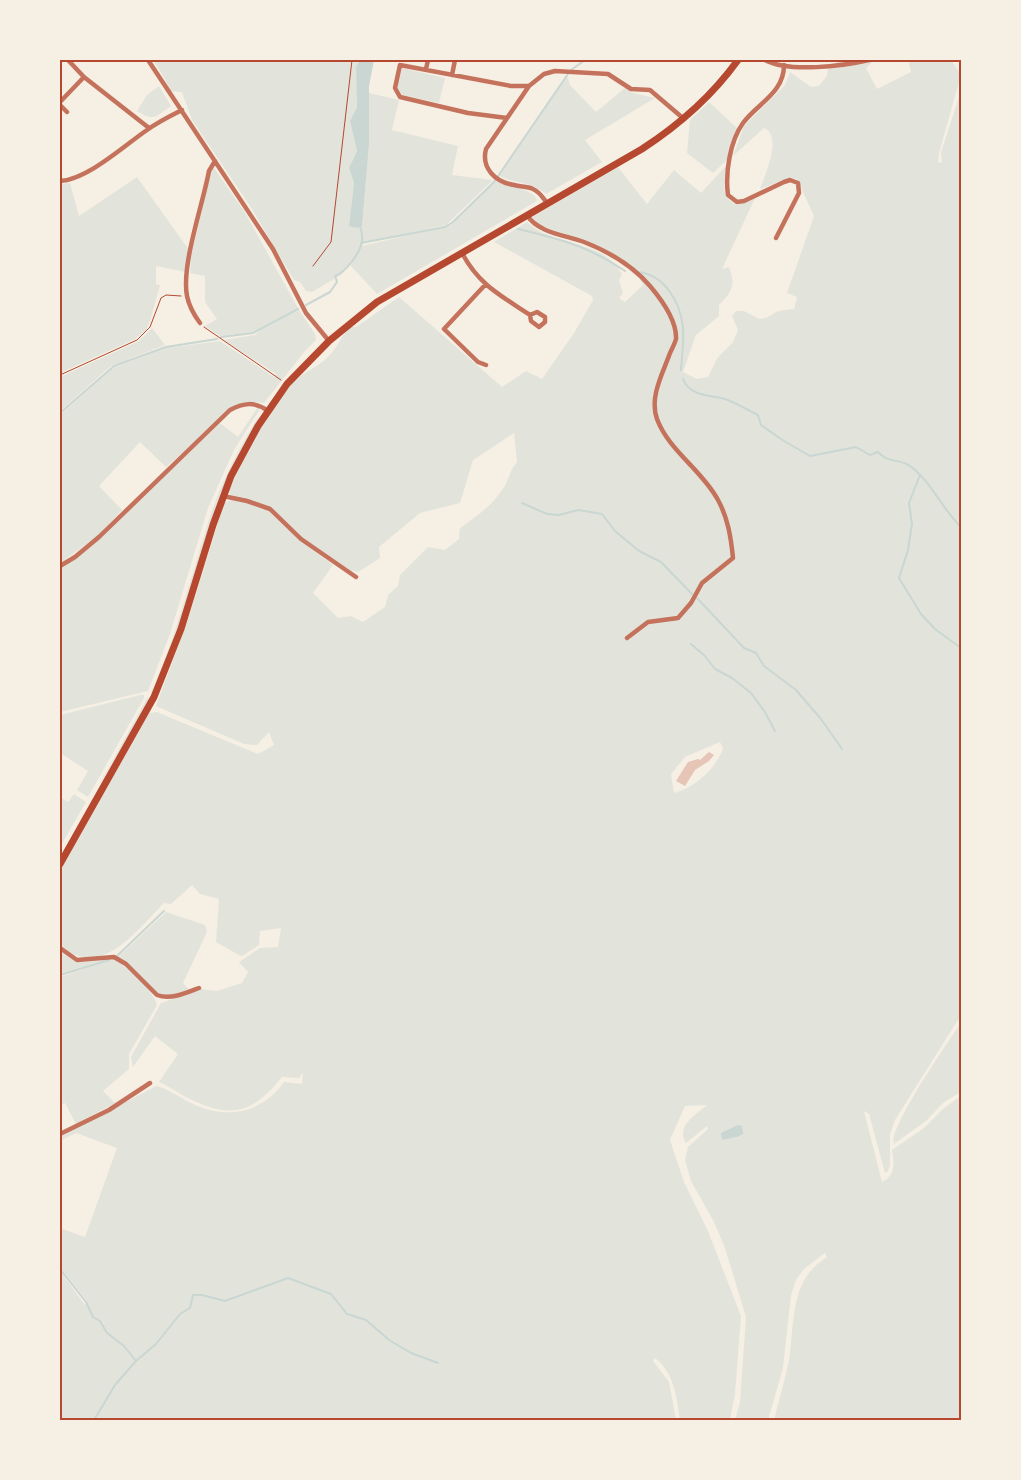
<svg xmlns="http://www.w3.org/2000/svg" width="1021" height="1480" viewBox="0 0 1021 1480" font-family="Commissioner,sans-serif">
  <rect width="100%" height="100%" fill="#f6efe4"/>
  <path fill="#e2e4dc" fill-rule="evenodd" d="M153 60H360L356 68 357 107 350 121 357 151 349 168 354 183 349 226H362L369 145V93L399 100 392 130 458 146 452 175 493 180 446 225 364 243 362 246 451 225 495 181C507 187 534 188 537 201L377 294 350 265 341 275 312 292 306 291 300 282 294 280 250 206 192 120 182 92 170 91 165 79Z
    M831 60H875L866 68 877 89 911 72 908 60H951L961 75 939 153 938 163 942 162 941 152 961 91V1021L958 1020 895 1120 890 1134V1165L888 1171 885 1173 869 1114 864 1111 882 1182C896 1176 894 1162 892 1150L924 1128 944 1108 961 1096V1420H774C779 1400 785 1380 789 1360 795 1322 789 1280 827 1257L825 1253 804 1269 796 1280 791 1295 783 1368 768 1420H735L740 1402 746 1317 725 1248 714 1222 691 1181 685 1160 688 1147 708 1129 707 1126 686 1143C675 1126 697 1114 707 1105L685 1106 670 1140 684 1182 708 1231 741 1316 735 1394 730 1420H680C677 1399 674 1372 655 1358L653 1361 669 1382 676 1420H60V1271L85 1305 87 1301 60 1267V1228L85 1237 117 1148 76 1133 60 1141V1137L156 1086C169 1089 179 1097 191 1103 226 1120 261 1114 284 1082L302 1084 303 1073 299 1078 282 1077C255 1110 235 1120 194 1101 181 1095 171 1087 159 1082L178 1054 155 1036 133 1067 131 1057 161 1003 201 989 217 991 242 983 248 972 239 962 260 948 278 947 281 928 260 931 259 945 242 956 239 955 216 942 219 899 200 894 192 885 171 904 164 903C136 931 102 980 60 946V871L149 713 157 712 258 754 274 745 269 732 257 745 244 744 156 706 187 623 224 503 232 500 257 506 269 511 296 537 333 565 313 593 338 618 351 616 363 622 385 607 388 595 398 586 400 575 428 547 445 550 459 539 460 528C477 516 493 505 504 487 510 478 508 473 517 462L514 433 473 460 460 503 420 513 379 547 380 558 358 572 350 570 304 539 267 506 230 495 229 491C244 454 265 416 291 385 302 372 319 367 330 355 338 346 342 335 350 327H356L399 297 502 387 526 371 542 379 574 333 593 300 592 296 494 242 527 222C551 247 606 239 622 275L619 280 623 293 619 298 625 302 643 285C623 246 577 241 540 225L532 217 618 167 647 204 674 170 701 193 726 166C725 184 719 196 737 205L755 198 722 269 729 267C736 285 732 292 719 305V316L696 335 683 372 697 379 708 377 718 357 733 342 738 330 732 316 736 311H744L759 319 766 318 778 311 794 309 797 297 787 293 814 216 797 179 789 178 760 189C765 175 783 136 764 128L733 156 744 126 785 85 790 72 811 87 819 86 827 76 828 69 844 67ZM720 742 723 749C714 770 696 787 674 793L671 774 685 757ZM738 1125 737 1137 722 1140Z
    M402 68 445 78 439 103 402 95 397 87Z
    M567 76 570 85 596 112 625 88 633 93 655 98 585 140 602 162 546 194C531 181 516 184 499 176Z
    M159 86 171 106C155 117 154 122 137 111L147 95Z
    M709 102 738 129 727 160 713 173 687 153 690 120Z
    M214 168 244 211 298 308 253 332 220 336 205 326 217 319 205 302V276L190 273 191 257 211 171Z
    M137 177 189 250 186 272 156 266V284L160 285 150 321 146 330 135 339 60 373V184L70 183 79 216Z
    M299 310 315 334 316 340 305 351 264 403 253 402 237 405 166 467 140 442 99 486 122 510 98 536 60 563V415L113 368 166 348 220 341 274 377 276 374 224 340 255 335 262 328Z
    M152 328 165 345 111 366 60 411V377L139 341Z
    M258 407 260 409 234 450 208 508 170 634 148 691 60 712V569L93 545 220 423 238 437Z
    M260 414 220 494 178 627 152 692 151 693C176 638 190 580 208 523 220 484 239 448 260 414Z
    M140 695H144V698L88 797 77 790 88 771 60 753V715Z
    M148 697 149 700 93 796Z
    M74 794 86 802 60 847V797L68 802Z
    M166 912 205 925 207 932 183 983 189 990 172 995H162L156 992 118 957Z
    M60 950C76 966 88 962 108 959L60 974Z
    M114 959C127 966 154 991 157 1005L129 1054V1069L103 1091 115 1103 76 1124 65 1103 60 1105V977Z
    M961 1023V1092L944 1102 926 1121 894 1144C887 1130 949 1040 961 1023Z"/>
  <path fill="#c9d6d2" d="M360 60H374L369 86V145L362 226 357 228 349 226 354 183 349 168 357 151 350 121 357 107 356 67Z
    M738 1125 742 1126 743 1134 737 1137 722 1140 721 1133Z"/>
  <g fill="none" stroke-linecap="round" stroke-linejoin="round">
    <path stroke="#c9d6d2" stroke-width="2" d="M571 70 585 60
      M518 229C561 239 588 246 625 271
      M361 243 445 227 453 222 494 182 568 74
      M638 272C665 275 680 302 683 327 684 341 682 356 681 370
      M306 305 330 292 337 282 335 276C346 272 360 253 362 241 363 236 361 229 359 224
      M221 337 253 333 298 309
      M683 379C690 397 711 395 725 399 736 403 748 410 758 415L761 425 784 441 810 456 856 447 870 455 878 452C889 464 899 458 910 466 931 481 942 509 961 527
      M60 413 114 366 166 347 217 339
      M920 475 909 503 912 524 908 550 899 578 921 614 935 629 961 648
      M522 503 547 514 559 515 578 510 602 514 615 531 639 551 661 562 692 594
      M697 598 744 648 756 653 764 666 796 690 821 719 842 749
      M691 644 705 656 715 669 732 678 751 693 765 712 775 731
      M117 956 164 911
      M60 975 109 960
      M60 1269 86 1302 93 1317 100 1321 107 1333 124 1346 136 1361 115 1385 94 1420
      M136 1361 156 1344 180 1314 190 1308 193 1295H202L225 1301 288 1278 331 1294 347 1314 366 1320 389 1340 411 1353 438 1363"/>
  </g>
  <path fill="#e6c5b7" d="M709 752 714 755 709 761 695 770 685 786 676 781 688 762 698 759 700 760Z"/>
  <g fill="none" stroke-linecap="round" stroke-linejoin="round">
    <path stroke="#b5482f" stroke-width="1" d="M313 266 331 242 352 60
      M204 327 281 380
      M60 375 137 340 150 327 161 298 166 295 181 296"/>
    <path stroke="#c5725c" stroke-width="4.5" d="M68 60 84 77 149 128
      M148 60 273 249 306 313 329 341
      M765 60C789 73 843 66 869 60
      M400 65 395 88 400 97 468 113 507 118
      M400 65 511 86H529
      M426 69 428 60
      M452 75 455 60
      M60 102 84 77
      M60 105 67 112
      M60 181C87 180 125 145 147 130 158 122 170 116 182 110
      M547 203C543 198 540 192 533 189 527 186 520 187 514 185 495 182 481 168 486 149L529 86 544 74 555 71 608 74 631 89 650 90 684 119
      M527 215C538 233 565 235 584 242 607 251 633 266 650 286 661 299 677 320 676 339 675 343 672 349 670 353 663 373 649 397 657 419 669 451 702 470 718 500 728 518 731 538 733 558L702 583 691 603 678 618 648 622 627 638
      M776 238 799 193 798 183 790 180 784 182 744 201 737 202 728 195C725 173 730 141 743 123 758 103 784 93 784 65
      M462 253C479 285 500 295 530 315L531 321 539 327 545 322V317L537 312 530 315
      M485 285 444 329 478 362 486 365
      M200 323C194 315 189 306 187 296 181 265 203 204 209 171L215 161
      M223 496 247 501 270 509 301 539 356 577
      M60 566 75 557 99 537 230 410C243 403 255 401 268 411
      M60 948 77 960 114 957 126 964 157 995C171 1000 186 993 199 988
      M60 1134 109 1110 150 1083"/>
    <path stroke="#b5482f" stroke-width="7" d="M60 864 154 697 181 629 213 525 231 476 258 426 287 384 329 341 377 302 642 149C679 125 712 96 738 60"/>
  </g>
  <rect width="1021" height="1480" fill="none" stroke="#f6efe4" stroke-width="122"/>
  <rect x="61" y="61" width="899" height="1358" fill="none" stroke="#b5482f" stroke-width="2"/>
</svg>
